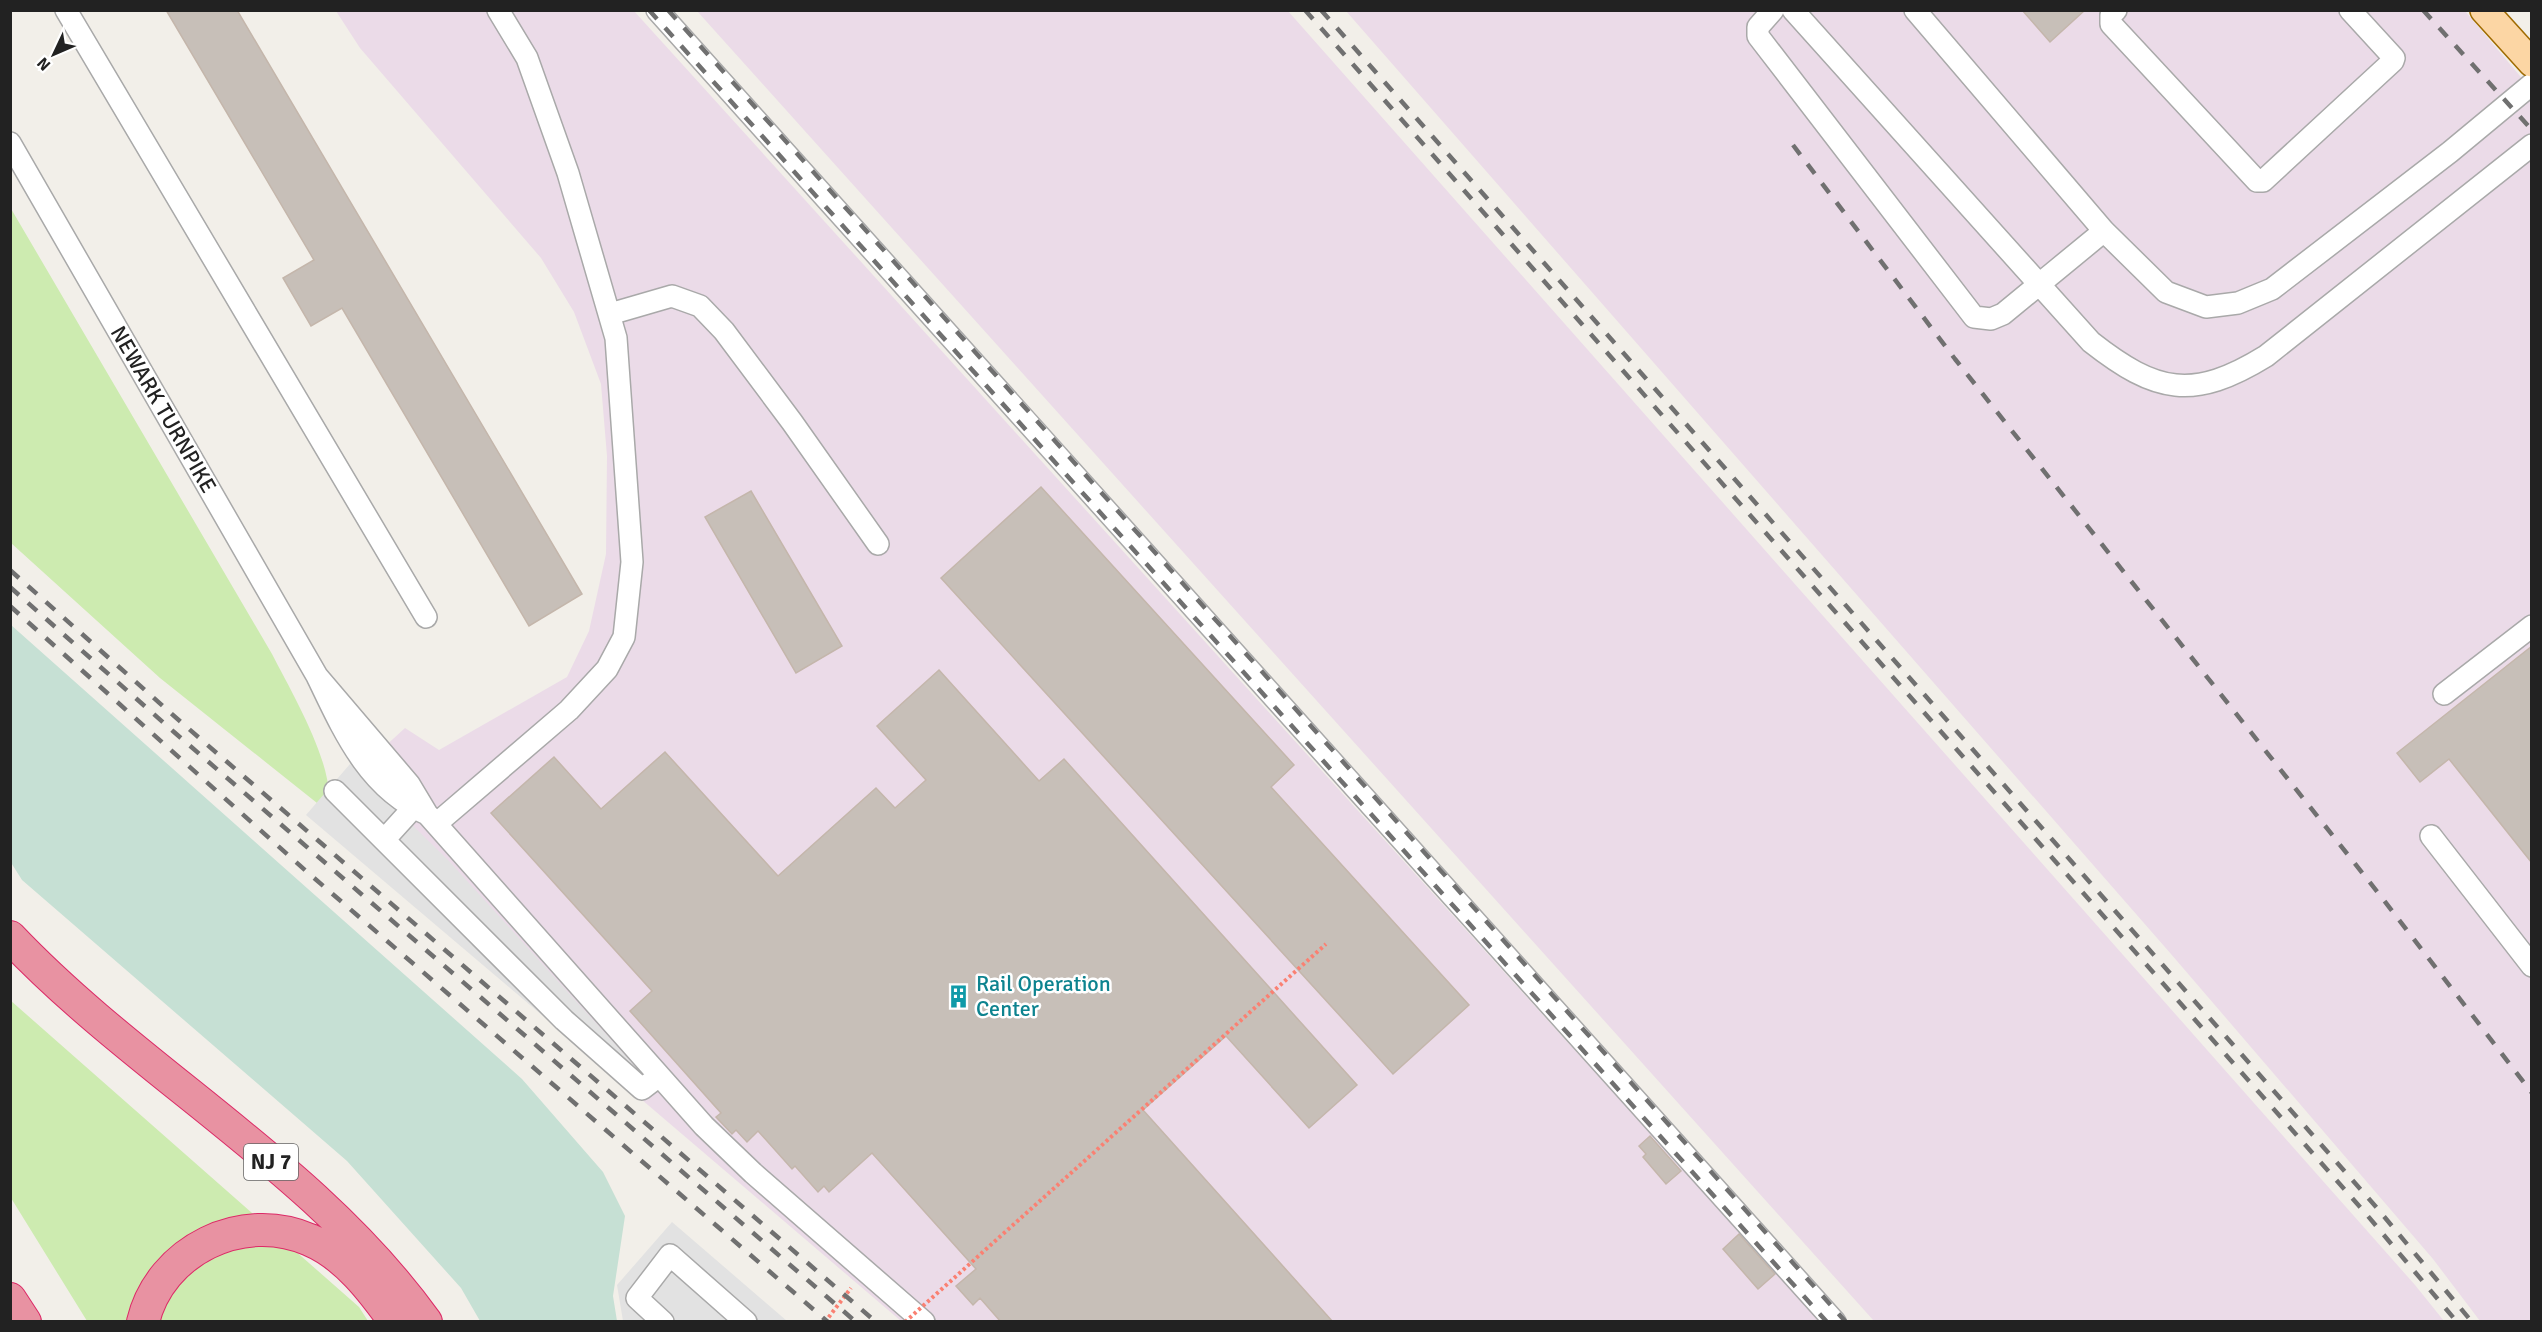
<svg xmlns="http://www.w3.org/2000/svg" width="2542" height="1332" viewBox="0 0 2542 1332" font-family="Signika,sans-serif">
  <rect width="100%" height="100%" fill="#f2efe9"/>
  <path fill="#ebdbe8" d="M336 11H634L1820 1321H901L314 820 357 772 405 728 439 750 567 677 589 631 606 554 607 456 601 384 574 312 541 258 360 48Z
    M697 11H1288L2415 1285 2444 1321H1874Z
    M1346 11H2465L2531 89V1321H2480L2433 1259 2171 954Z"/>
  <path fill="#cdebb0" d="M10 207 272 654C291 691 328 754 329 795L317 803 160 678 11 543Z
    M10 1000 359 1307 368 1321H87L11 1198Z"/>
  <path fill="#c6e0d4" d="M11 625 522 1079 603 1172 625 1216 613 1296 617 1321H480L461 1288 347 1161 22 880 10 861Z"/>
  <path fill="#e2e2e2" d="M350 764 449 861 653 1086 642 1100 306 815Z
    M672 1222 787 1321H623L617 1285Z"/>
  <path fill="#c7bfb8" stroke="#c4b6ab" stroke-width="1.5" d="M166 10H237L582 594 529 626 342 308 311 326 283 278 314 260Z
    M2022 10H2085L2050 42Z
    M1041 487 1294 765 1271 787 1469 1005 1393 1074 941 578Z
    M751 491 842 646 796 673 705 517Z
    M2532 646V863L2449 759 2420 782 2397 753Z
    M939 670 1039 781 1064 759 1357 1085 1309 1128 1226 1036 1143 1110 1333 1322H1001L980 1298 973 1305 956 1286 976 1269 872 1153 829 1192 824 1186 818 1192 795 1166 792 1169 758 1131 747 1142 736 1130 732 1134 716 1117 721 1113 630 1011 652 991 491 813 554 757 601 809 665 752 778 876 876 788 895 808 926 780 877 726Z
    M1650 1136 1681 1171 1666 1184 1643 1157 1646 1154 1639 1146Z
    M1739 1234 1775 1274 1758 1289 1723 1249Z"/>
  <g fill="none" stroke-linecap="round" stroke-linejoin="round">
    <defs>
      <path id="minor" d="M66 10 426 617
        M657 10 1835 1322
        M1773 10 1758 27V36L1974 317 1991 319 2003 314 2104 231
        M1793 10 2091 342C2156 393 2193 401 2266 356L2532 145
        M1915 10 2104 231 2166 292 2206 307 2238 303 2272 289 2450 152 2532 84
        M2116 10 2111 15V24L2257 181H2263L2393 61 2394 58 2350 10
        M10 143 317 676C343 730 368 789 427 814L409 784 317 676
        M610 314 672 296 700 306 724 331 792 422 878 544
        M2444 694 2532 626
        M335 791 384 840
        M413 808 384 840 564 1020 642 1089 659 1076
        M428 815 704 1126 753 1173 924 1322
        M436 824 569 710 607 669 624 637 632 562 616 338 568 173 527 58 498 10
        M2431 836 2532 966
        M663 1322 637 1298 670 1255 746 1322"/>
      <path id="major" d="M2484 10 2532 63"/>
      <path id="highway" d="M10 937C140 1074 315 1167 426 1322
        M10 1299 25 1322
        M143 1322C160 1250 243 1210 310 1240 346 1255 373 1291 395 1322"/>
    </defs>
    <use href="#minor" stroke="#a9a9a9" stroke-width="24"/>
    <use href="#major" stroke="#a06b00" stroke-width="30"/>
    <use href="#highway" stroke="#dc2a67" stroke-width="34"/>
    <path stroke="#fa8072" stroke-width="4" stroke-dasharray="3 3" stroke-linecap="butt" d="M825 1322 851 1288"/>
    <use href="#minor" stroke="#fff" stroke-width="21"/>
    <use href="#major" stroke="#fcd6a4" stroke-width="27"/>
    <use href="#highway" stroke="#e892a2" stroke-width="32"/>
    <path stroke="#707070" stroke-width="4.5" stroke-dasharray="12 12" stroke-linecap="butt" d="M649 10 1827 1322
      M668 10 1846 1322
      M1305 10 2367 1215 2457 1322
      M1321 10 2377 1208 2472 1322
      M2423 10 2532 130
      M1793 145 1955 359 2383 899 2532 1093
      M10 570 182 723 876 1322
      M10 587 174 732 856 1322
      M10 606 306 871 828 1322"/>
    <path stroke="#fa8072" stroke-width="4" stroke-dasharray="3 3" stroke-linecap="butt" d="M905 1322 1326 944"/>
  </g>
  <defs>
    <symbol id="building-bare" viewBox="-9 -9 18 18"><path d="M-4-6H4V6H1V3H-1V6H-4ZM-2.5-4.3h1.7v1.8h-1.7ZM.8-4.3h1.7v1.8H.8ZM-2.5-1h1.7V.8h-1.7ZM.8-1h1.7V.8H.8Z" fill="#0f9aa8" stroke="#fff" stroke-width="2.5" paint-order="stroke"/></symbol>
  </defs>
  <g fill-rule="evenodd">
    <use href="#building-bare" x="942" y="980" width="33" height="33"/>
  </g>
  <g text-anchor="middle" stroke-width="5" stroke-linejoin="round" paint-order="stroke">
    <rect fill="#fff" stroke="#646464" stroke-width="1.5" x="244" y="1144" width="54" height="36" rx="4.5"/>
    <g font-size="21" font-weight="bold" fill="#222">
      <text x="271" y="1169">NJ 7</text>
    </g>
    <g font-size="22" fill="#222" stroke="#fff">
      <text transform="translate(164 409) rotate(60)" y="8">NEWARK TURNPIKE</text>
    </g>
    <g font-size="22" fill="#0d838f" stroke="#fff" text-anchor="start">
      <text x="976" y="991">Rail Operation<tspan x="976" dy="25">Center</tspan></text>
    </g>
  </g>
  <rect width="2542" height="1332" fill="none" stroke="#222222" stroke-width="24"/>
  <g transform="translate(54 54) rotate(226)" stroke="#ffffff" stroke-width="4.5" paint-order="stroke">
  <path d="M0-4.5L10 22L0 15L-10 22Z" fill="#222222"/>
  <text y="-9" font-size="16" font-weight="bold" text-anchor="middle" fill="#222222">N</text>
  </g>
</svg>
